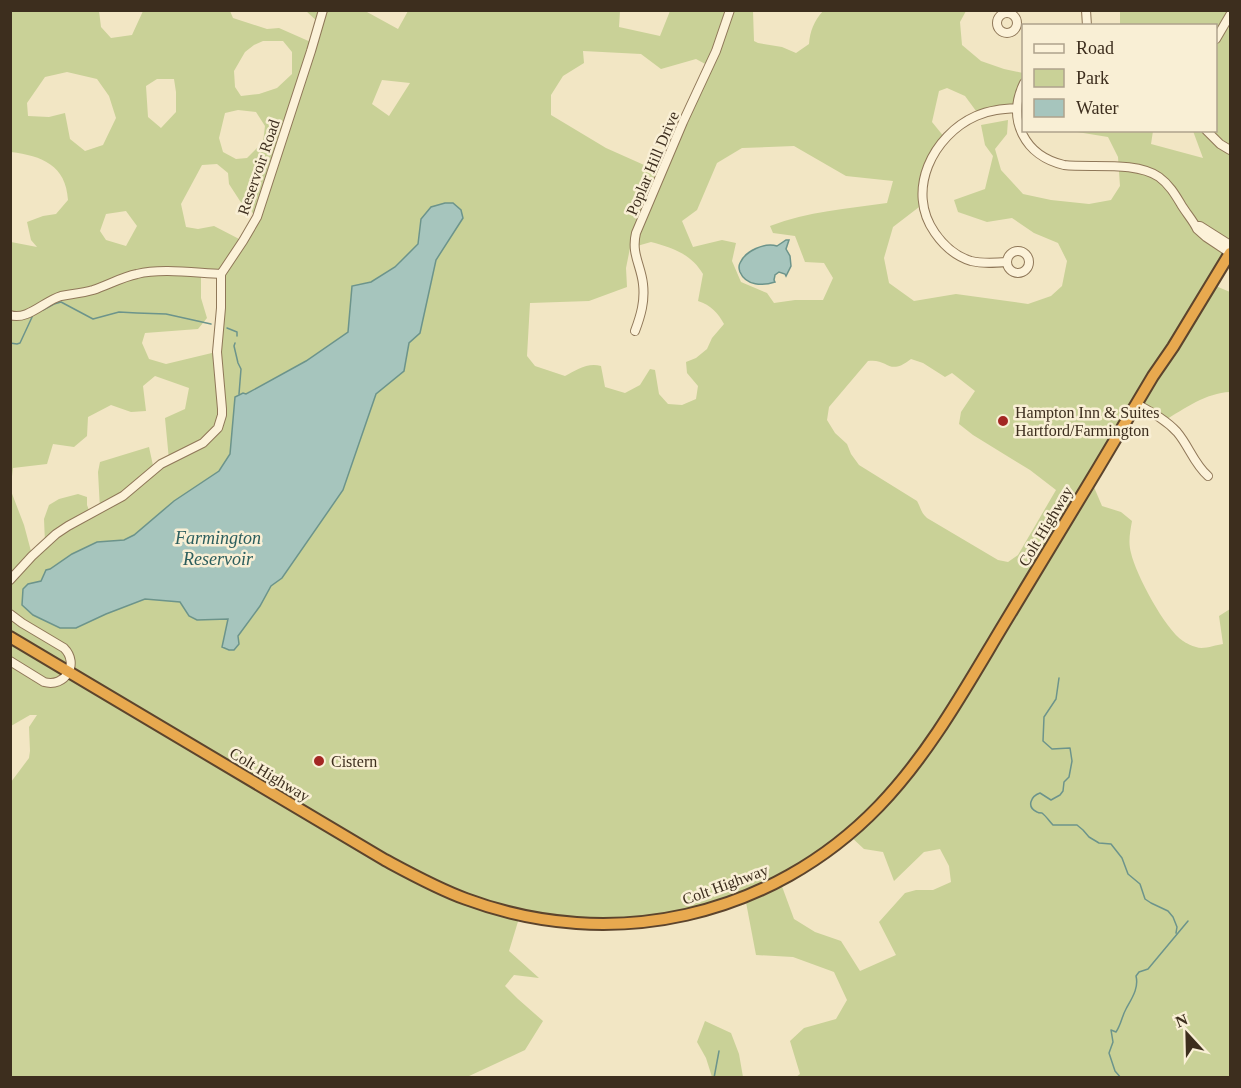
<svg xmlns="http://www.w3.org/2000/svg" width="1241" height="1088" viewBox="0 0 1241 1088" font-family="'Times New Roman',serif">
  <rect width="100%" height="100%" fill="#f2e6c4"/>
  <path fill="#c9d197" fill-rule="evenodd" d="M1224 10 1230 13V253L1211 284 1230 292V392C1206 393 1185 408 1164 421L1137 404 1091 480 1102 506 1121 512 1132 521C1130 532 1128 542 1131 553 1136 575 1165 629 1183 641 1186 643 1192 646 1196 647 1203 650 1215 645 1223 644L1219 616 1230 609V1077H796L800 1074 790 1041 804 1028 836 1019 847 1000 834 972 793 957 756 955 745 897 643 922 520 915 509 951 539 978 514 975 505 986 518 999 543 1021 525 1050 467 1077H11V782L29 758 30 751 29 727 37 715H30L11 726V491L24 525 32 555 45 543 44 519 49 505 59 499 78 494 87 497V505L90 513 100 509 98 472 100 462 149 447 154 470 169 460 165 418 185 409 189 388 155 376 143 386 146 411 131 412 111 405 88 417 87 436 74 447 53 444 47 464 13 468 11 485V242L37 247 31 240 27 222 43 216 56 214 68 200C66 165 42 156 11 152V11H99L101 27 111 38 132 35 143 11H230L233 18 267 29 279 28 313 43 319 23 306 11H362L367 12 398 29 408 11H620L619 27 660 36 670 11H753L754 41 758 43 782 47 796 53 809 44C810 31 814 21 823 11H966L960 22 962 45 981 61 1004 69 1023 73V83L1017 108 979 115 965 96 947 88 939 91 932 122 945 138 931 158 923 204 893 227 884 258 889 283 914 301 956 294 1028 304 1051 296 1062 286 1067 261 1058 243 1034 233 1012 218 987 222 958 212 954 200 985 189 993 156 985 145 981 125 1008 120 1007 134 995 149 1001 170 1023 194 1051 200 1089 204 1111 200 1120 186 1118 157 1108 137 1071 131H1153L1151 144 1203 158 1193 131 1184 132 1177 131 1216 130V26L1120 25V11ZM263 41H283L292 52V74L277 88 259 94 241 96 235 87 234 71 245 52 254 45ZM583 51 641 54 661 69 696 59 709 66 662 173 606 148 551 115V95L563 76 584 63ZM67 72 97 79 109 96 116 118 103 145 85 151 70 139 65 113 49 117 28 116 27 103 45 77ZM157 79H174L176 92V112L161 128 148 117 146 86ZM382 80 410 83 389 116 372 104ZM238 110 256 112 265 126 263 142 247 158 236 159 223 152 219 138 225 113ZM794 146 846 176 893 181 887 203C847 209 808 211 770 226L773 233 795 236 805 262 824 263 833 278 823 300H795L774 303 767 293 741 282 732 261 736 243 722 240 693 247 682 221 697 210 717 163 742 148ZM217 164 228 173 229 184 240 201 257 217 243 241 214 226 198 229 186 227 181 204 202 165ZM126 211 137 226 126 246 106 240 100 231 106 214ZM463 218 436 260 420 333 409 343 404 371 376 394 343 490 282 578 271 586 260 606 238 636 228 619 207 620 189 616 180 602 145 599 106 614 76 628 28 584 41 581 44 573 72 554 104 542 124 540 134 535 174 501 219 471 230 454 235 397 245 394 306 361 348 332 352 286 371 282 395 267 418 244 421 219ZM651 242C673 248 691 254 703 274L698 301C711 305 718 313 724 324L712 338 707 349 696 358 686 362 687 373 698 386 696 399 682 405 668 404 659 394 655 370 650 369 640 385 625 393 605 387 601 366C588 362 576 370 565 376L535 366 527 356 530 303 589 301 627 287 626 268 630 248ZM201 274H221L216 352 166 364 149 359 142 343 145 333 198 329 207 318 201 298ZM911 359 923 363 945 377 952 373 975 391 961 412 959 424 973 435 1030 470 1056 490 1018 555 1008 562 998 560 927 518C921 513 921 508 917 501L859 465 851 454 847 444 835 433 827 420 829 407 868 361C889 358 888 377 911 359ZM849 835 864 849 883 852 894 881 924 852 940 849 949 866 951 882 933 890H916L905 893 879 922 896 955 860 971 841 941 815 932 794 919 780 881Z
    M705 1021 731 1033 739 1054 743 1077H712L706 1058 697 1042Z"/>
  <path fill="#a6c5bd" stroke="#6c948b" stroke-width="1.5" d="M445 203H453L461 210 463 218 436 260 420 333 409 343 404 371 376 394 343 490 282 578 271 586 260 606 238 636 239 644 234 650H229L222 647 228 619 197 620 189 616 180 602 145 599 106 614 76 628H60L33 615 22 605 23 589 28 584 41 581 46 570 50 569 72 554 97 542 124 540 134 535 174 501 219 471 230 454 235 397 243 393 246 394 306 361 348 332 352 286 371 282 395 267 418 244 421 219 431 207Z
    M786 240H789L786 249 790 256 791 266 786 276 785 274 779 272 775 275 774 280 775 282C763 286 746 286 740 272 739 269 738 267 740 263 745 251 765 242 777 246Z"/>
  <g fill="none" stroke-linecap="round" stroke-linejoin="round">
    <path stroke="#6c948b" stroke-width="1.5" d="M43 310 54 304 61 302 93 319 119 312 137 313 166 314 211 324
      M227 328 237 332V336
      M10 343 17 344 20 343 33 315
      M235 343 234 346 238 363 241 369 239 394
      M1059 678 1056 699 1044 717 1043 741 1052 749 1070 748 1072 761 1069 777 1064 782 1063 791 1060 795 1051 800 1040 793C1031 796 1026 807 1037 812 1038 813 1040 813 1042 813 1046 816 1050 822 1053 825H1077L1083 830 1089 837 1099 843 1111 844 1122 858 1128 874 1140 884 1145 899 1151 903 1168 911 1173 917 1177 927 1176 933
      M714 1078 719 1051
      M1121 1078 1115 1071 1109 1053 1113 1042 1111 1030 1116 1032C1121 1025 1122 1016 1126 1009 1132 998 1139 988 1136 976L1139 972 1148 969 1188 921"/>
    <defs>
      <path id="minor" d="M1086 10 1087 26
        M997 23a10 10 0 1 1 20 0a10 10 0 1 1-20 0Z
        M1216 39 1230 15
        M1024 83C1006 120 1025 156 1064 165 1092 168 1136 161 1159 177 1170 185 1176 196 1182 206 1187 214 1194 222 1197 229L1206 237 1230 253
        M1206 130 1220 144 1230 150
        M1196 226H1200L1230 245
        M1007 262a11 11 0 1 1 22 0a11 11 0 1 1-22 0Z
        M1007 262C995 263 983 264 971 261 955 256 944 246 935 233 905 191 933 135 976 116 989 110 1003 109 1017 108
        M10 315C27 321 44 301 61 296 72 294 83 293 93 290 108 285 122 277 137 274 161 268 196 273 221 274
        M635 331C641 315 645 301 643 284 641 265 631 254 636 233L683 122 716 51 730 10
        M1137 404C1151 412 1166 420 1177 432 1189 446 1194 464 1208 476
        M10 580 32 556 56 534 68 526 123 496 161 464 203 443 218 428 222 415V409L217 352 221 308V274L243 241 257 217 311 51 323 10
        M10 614 22 623 64 648C80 664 65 688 44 682L10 661"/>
      <path id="highway" d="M10 637 385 860C411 874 438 889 466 899 611 953 771 918 879 806 930 753 966 687 1004 624 1054 542 1104 459 1153 376L1173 347 1230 253"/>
    </defs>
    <use href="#minor" stroke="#8f7758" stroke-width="10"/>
    <use href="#highway" stroke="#5c442d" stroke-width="14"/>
    <use href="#minor" stroke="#fcf2d9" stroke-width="8"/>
    <use href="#highway" stroke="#e8a94f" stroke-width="10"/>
  </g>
  <g fill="#a32623" stroke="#f9efd5" stroke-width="2">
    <circle cx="1003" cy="421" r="6"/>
    <circle cx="319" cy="761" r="6"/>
  </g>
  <g text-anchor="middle" stroke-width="5" stroke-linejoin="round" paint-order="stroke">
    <g font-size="16" fill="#3d2e1e" stroke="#f9efd5">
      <text transform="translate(652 163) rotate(-67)" y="6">Poplar Hill Drive</text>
      <text transform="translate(258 167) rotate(-71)" y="6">Reservoir Road</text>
      <text transform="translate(1045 526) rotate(-59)" y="6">Colt Highway</text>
      <text transform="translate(270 774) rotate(31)" y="6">Colt Highway</text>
      <text transform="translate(725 884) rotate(-20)" y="6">Colt Highway</text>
    </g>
    <g font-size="16" fill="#3d2e1e" stroke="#f9efd5" text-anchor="start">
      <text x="1015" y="418">Hampton Inn &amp; Suites<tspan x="1015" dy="18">Hartford/Farmington</tspan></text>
      <text x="331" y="767">Cistern</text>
    </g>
    <g font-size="18" font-style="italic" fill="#2c5e5d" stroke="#f9efd5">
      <text x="218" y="544">Farmington<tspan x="218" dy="21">Reservoir</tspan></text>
    </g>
  </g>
  <rect width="1241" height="1088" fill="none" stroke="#3d2e1e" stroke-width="24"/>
  <rect x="1022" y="24" width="195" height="108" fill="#f9efd5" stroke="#aea28c" stroke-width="1.5"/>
  <rect x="1034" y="44" width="30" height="9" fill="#fcf2d9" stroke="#aea28c" stroke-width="1.5"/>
  <text x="1076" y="54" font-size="18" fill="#3d2e1e">Road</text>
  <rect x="1034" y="69" width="30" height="18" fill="#c9d197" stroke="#aea28c" stroke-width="1.5"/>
  <text x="1076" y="84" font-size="18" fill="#3d2e1e">Park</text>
  <rect x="1034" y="99" width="30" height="18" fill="#a6c5bd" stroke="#aea28c" stroke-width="1.5"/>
  <text x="1076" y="114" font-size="18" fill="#3d2e1e">Water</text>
  <g transform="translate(1187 1034) rotate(338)" stroke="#f9efd5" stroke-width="4.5" paint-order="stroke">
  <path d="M0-4.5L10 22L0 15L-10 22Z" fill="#3d2e1e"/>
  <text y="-9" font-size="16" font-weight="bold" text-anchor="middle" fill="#3d2e1e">N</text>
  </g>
</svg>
